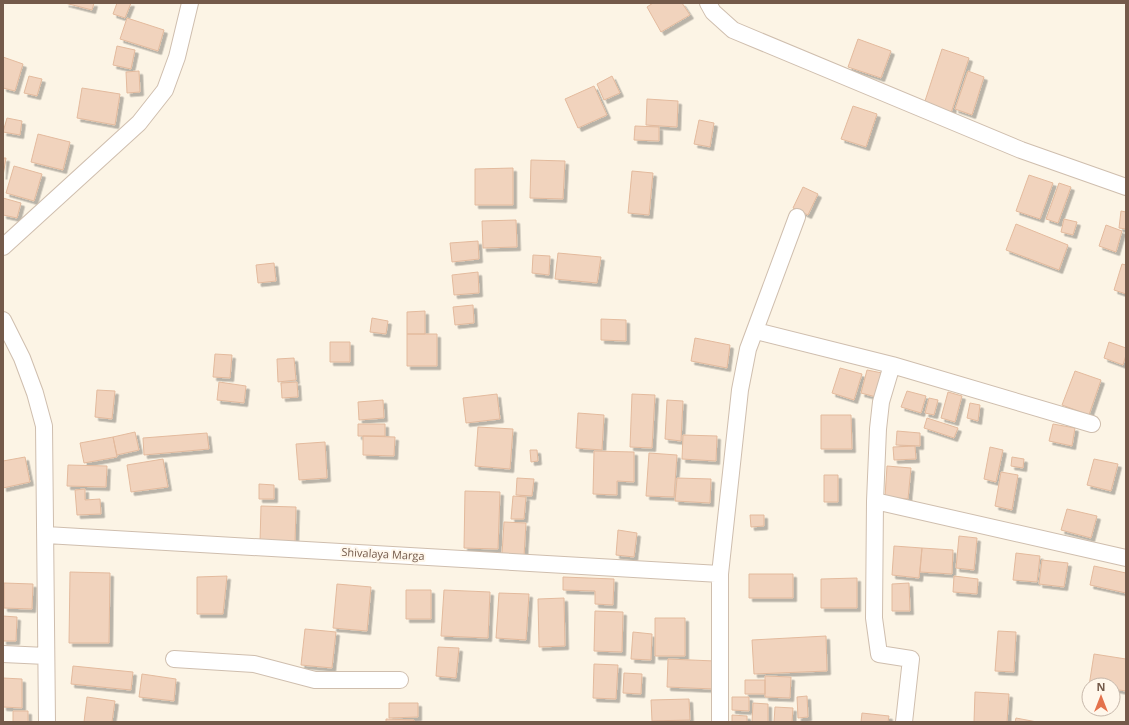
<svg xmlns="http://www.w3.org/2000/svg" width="1129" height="725" viewBox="0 0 1129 725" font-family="'Open Sans',sans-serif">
  <defs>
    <filter id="shadow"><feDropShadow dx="3.5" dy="3.5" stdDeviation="0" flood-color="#0004"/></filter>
  </defs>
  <rect width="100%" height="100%" fill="#fcf4e5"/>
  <path fill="#f1d3bd" stroke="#e3ba9d" filter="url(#shadow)" d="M65 3H94L92 10Z
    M117 3H131L125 18 113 14Z
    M653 3H682L690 15 661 32 647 7Z
    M127 18 164 30 158 51 120 39Z
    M858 39 891 51 881 78 848 67Z
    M117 46 135 50 131 69 113 65Z
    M942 49 969 58 951 113 924 104Z
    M3 57 23 64 15 91 3 88Z
    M139 71 140 92 127 93 126 72Z
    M968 71 984 77 972 115 955 109Z
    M29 76 42 79 37 96 24 93Z
    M612 76 620 93 604 100 597 84Z
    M594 86 607 115 578 128 565 99Z
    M82 88 120 94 115 125 77 118Z
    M647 99 678 101 677 127 646 125Z
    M853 106 877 114 866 147 841 139Z
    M7 118 22 121 20 135 3 132Z
    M699 120 714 123 710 147 694 144Z
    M635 126 659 127V141L634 140Z
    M38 134 70 142 63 170 31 162Z
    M3 158H6L3 176Z
    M531 160 565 161 563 199 530 198Z
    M14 166 42 174 34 201 6 193Z
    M513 168V205H475V169Z
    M632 171 653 173 649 215 628 213Z
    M1029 175 1053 183 1040 219 1016 211Z
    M1059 183 1071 187 1058 223 1046 219Z
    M803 187 818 194 808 215 793 208Z
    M3 198 21 203 17 218 3 215Z
    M1121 211 1126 212V229L1119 228Z
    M1064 219 1077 222 1073 235 1061 232Z
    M516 220 517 247 483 248 482 221Z
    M1016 224 1068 245 1059 270 1006 250Z
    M1106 225 1122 231 1116 252 1099 246Z
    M478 241 479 259 452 262 450 243Z
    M558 253 601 257 597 283 555 279Z
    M533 255 550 256 549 275 532 273Z
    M274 263 276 281 258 283 256 265Z
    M1122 264 1126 265V294L1114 290Z
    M478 272 479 293 454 295 452 275Z
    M473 305 474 323 455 325 453 307Z
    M425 311V334H407V312Z
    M372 318 388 321 386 334 370 332Z
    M601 319 626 320V341L601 340Z
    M407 334H437V366H407Z
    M695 338 730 345 727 368 691 361Z
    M330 342H350V362H330Z
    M1109 342 1126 348V355L1123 365 1104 358Z
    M215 354 232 355 230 378 213 377Z
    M294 358 296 380 278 382 277 359Z
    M840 368 862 374 854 400 832 393Z
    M867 370 882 373 876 397 861 393Z
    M1075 371 1101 380 1089 415 1062 405Z
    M219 382 246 386 244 403 217 400Z
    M297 382 298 397 282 398 281 383Z
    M97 390 115 391 112 419 95 417Z
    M907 391 926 396 921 413 901 407Z
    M948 392 962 396 955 422 941 418Z
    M497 394 500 419 466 423 463 398Z
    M632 394 655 395 652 448 630 447Z
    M929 398 938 400 934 415 925 413Z
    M383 400 384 418 359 420 358 402Z
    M667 400 683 401 681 441 665 439Z
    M970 403 980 405 978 421 967 418Z
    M578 413 604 415 602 450 576 448Z
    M821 415H851L852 449H821Z
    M927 418 958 428 954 438 924 428Z
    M358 424H385V436H358Z
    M1053 424 1075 428 1072 446 1049 441Z
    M478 427 513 429 510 469 475 466Z
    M897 431 920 433V446L896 445Z
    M135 432 139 450 117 455 113 437Z
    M207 433 209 449 144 455 143 438Z
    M683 435 717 436 716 461 682 459Z
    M363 436 395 437 394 456 363 455Z
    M113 437 117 457 84 463 80 443Z
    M325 442 327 478 299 480 296 444Z
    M915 446 916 459 894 460 893 447Z
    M990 447 1003 450 996 482 984 479Z
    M530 450H537L538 461 531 462Z
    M594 451 634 452V482L617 481V495L593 494Z
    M649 453 677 455 674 497 646 496Z
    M25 457 30 482 3 488V461Z
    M1012 457 1024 459 1023 468 1011 466Z
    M163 459 168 487 131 492 127 465Z
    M1094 459 1118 464 1111 491 1087 485Z
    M68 465 107 466 106 487 67 486Z
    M887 466 911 468 908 499 885 497Z
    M1001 472 1018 475 1012 510 995 506Z
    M824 475H838V502H824Z
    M517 478 534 479 532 496 516 495Z
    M677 478 711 479 710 503 675 501Z
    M259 484 274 485V499H259Z
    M85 489V500L100 499 101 514 77 515 75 490Z
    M465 491 500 492 498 549 464 548Z
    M513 496 526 497 524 519H511Z
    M261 506 296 507 295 542H260Z
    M1067 509 1097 516 1091 538 1061 530Z
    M750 515H764V526L751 527Z
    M504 522 526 523 524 556 502 554Z
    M618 530 637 533 634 557 616 555Z
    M959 536 977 538 974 570 956 568Z
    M894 546 922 548 919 578 892 575Z
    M922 548 953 550 952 574 920 572Z
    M1016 553 1040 556 1037 582 1013 580Z
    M1042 560 1068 563 1064 587 1039 584Z
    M1094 566 1126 573V593L1090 585Z
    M70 572 110 573 109 643H69Z
    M749 574H793V598H749Z
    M227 576 223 614H197V577Z
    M954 576 978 579 977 594 953 592Z
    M563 577 614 579 613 605 595 604V591L563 590Z
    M857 578V608H821V579Z
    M4 583 33 584 32 609 4 608Z
    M909 583 910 611H892V584Z
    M337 584 371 587 367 631 333 628Z
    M406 590H431V619H406Z
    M444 590 490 592 488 638 441 636Z
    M499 593 529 594 526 640 496 638Z
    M564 598 565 646 539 647 538 599Z
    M595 611 623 612 622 652 594 651Z
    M3 616 17 617 16 641H3Z
    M655 618H685V656H655Z
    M305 629 336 632 332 668 301 665Z
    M998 631 1016 632 1014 672 995 671Z
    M633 632 652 634 651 660 631 659Z
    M826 636 827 671 754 674 752 640Z
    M438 647 459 648 456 678 436 676Z
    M1094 654 1126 659V691L1113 689V685L1089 686Z
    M668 659 715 661 714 689 667 687Z
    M594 664 618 665 616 699 593 698Z
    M73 666 133 672 131 690 71 684Z
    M624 673 642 674 641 694 623 693Z
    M142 674 176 679 174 701 139 697Z
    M765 676 791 677 790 698 765 697Z
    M3 678 22 679V708L3 707Z
    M745 680H765V694H745Z
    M975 692 1009 694 1007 722H974Z
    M807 696 808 717 798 718 797 697Z
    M87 697 115 701 112 722H84Z
    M732 697H749V711L732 710Z
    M689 699 690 720 652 721 651 700Z
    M389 703H418V717L389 718Z
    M753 703 768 704V722H752Z
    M775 707 793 708 792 722H774Z
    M13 711H28V722H13Z
    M862 713 889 716 888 722H861Z
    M732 715 747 716V722H732Z
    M1016 718 1037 722H1015Z
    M386 719 414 720V722H386Z"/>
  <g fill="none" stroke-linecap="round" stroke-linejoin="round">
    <defs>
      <path id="minor" d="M708 3 713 12 733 30 1021 150 1126 187
        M3 247 139 123 165 90 177 57 190 3
        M3 320 22 358 35 393 44 426 47 722
        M756 331 892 365 1092 424
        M892 365 881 402 878 429 875 501 874 618 879 654 911 659 904 722
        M875 501 1126 558
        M46 535 720 574
        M3 654 46 656
        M174 659 254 664 315 680H400
        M720 722V574L740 390 748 349 797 217"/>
    </defs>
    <use href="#minor" stroke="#cfbeae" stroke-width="18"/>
    <use href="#minor" stroke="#fff" stroke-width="16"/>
  </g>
  <g text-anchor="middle" stroke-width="4" stroke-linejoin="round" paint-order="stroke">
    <g font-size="11" fill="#745a4a" stroke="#fff7eb">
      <text transform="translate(383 554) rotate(3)" y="4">Shivalaya Marga</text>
    </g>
  </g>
  <rect width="1129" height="725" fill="none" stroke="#745a4a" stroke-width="8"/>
  <g transform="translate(1101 697)"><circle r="19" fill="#fff7eb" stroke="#c7b8ab"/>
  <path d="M0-3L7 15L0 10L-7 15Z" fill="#e4724c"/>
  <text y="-6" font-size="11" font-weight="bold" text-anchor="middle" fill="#745a4a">N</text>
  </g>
</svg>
